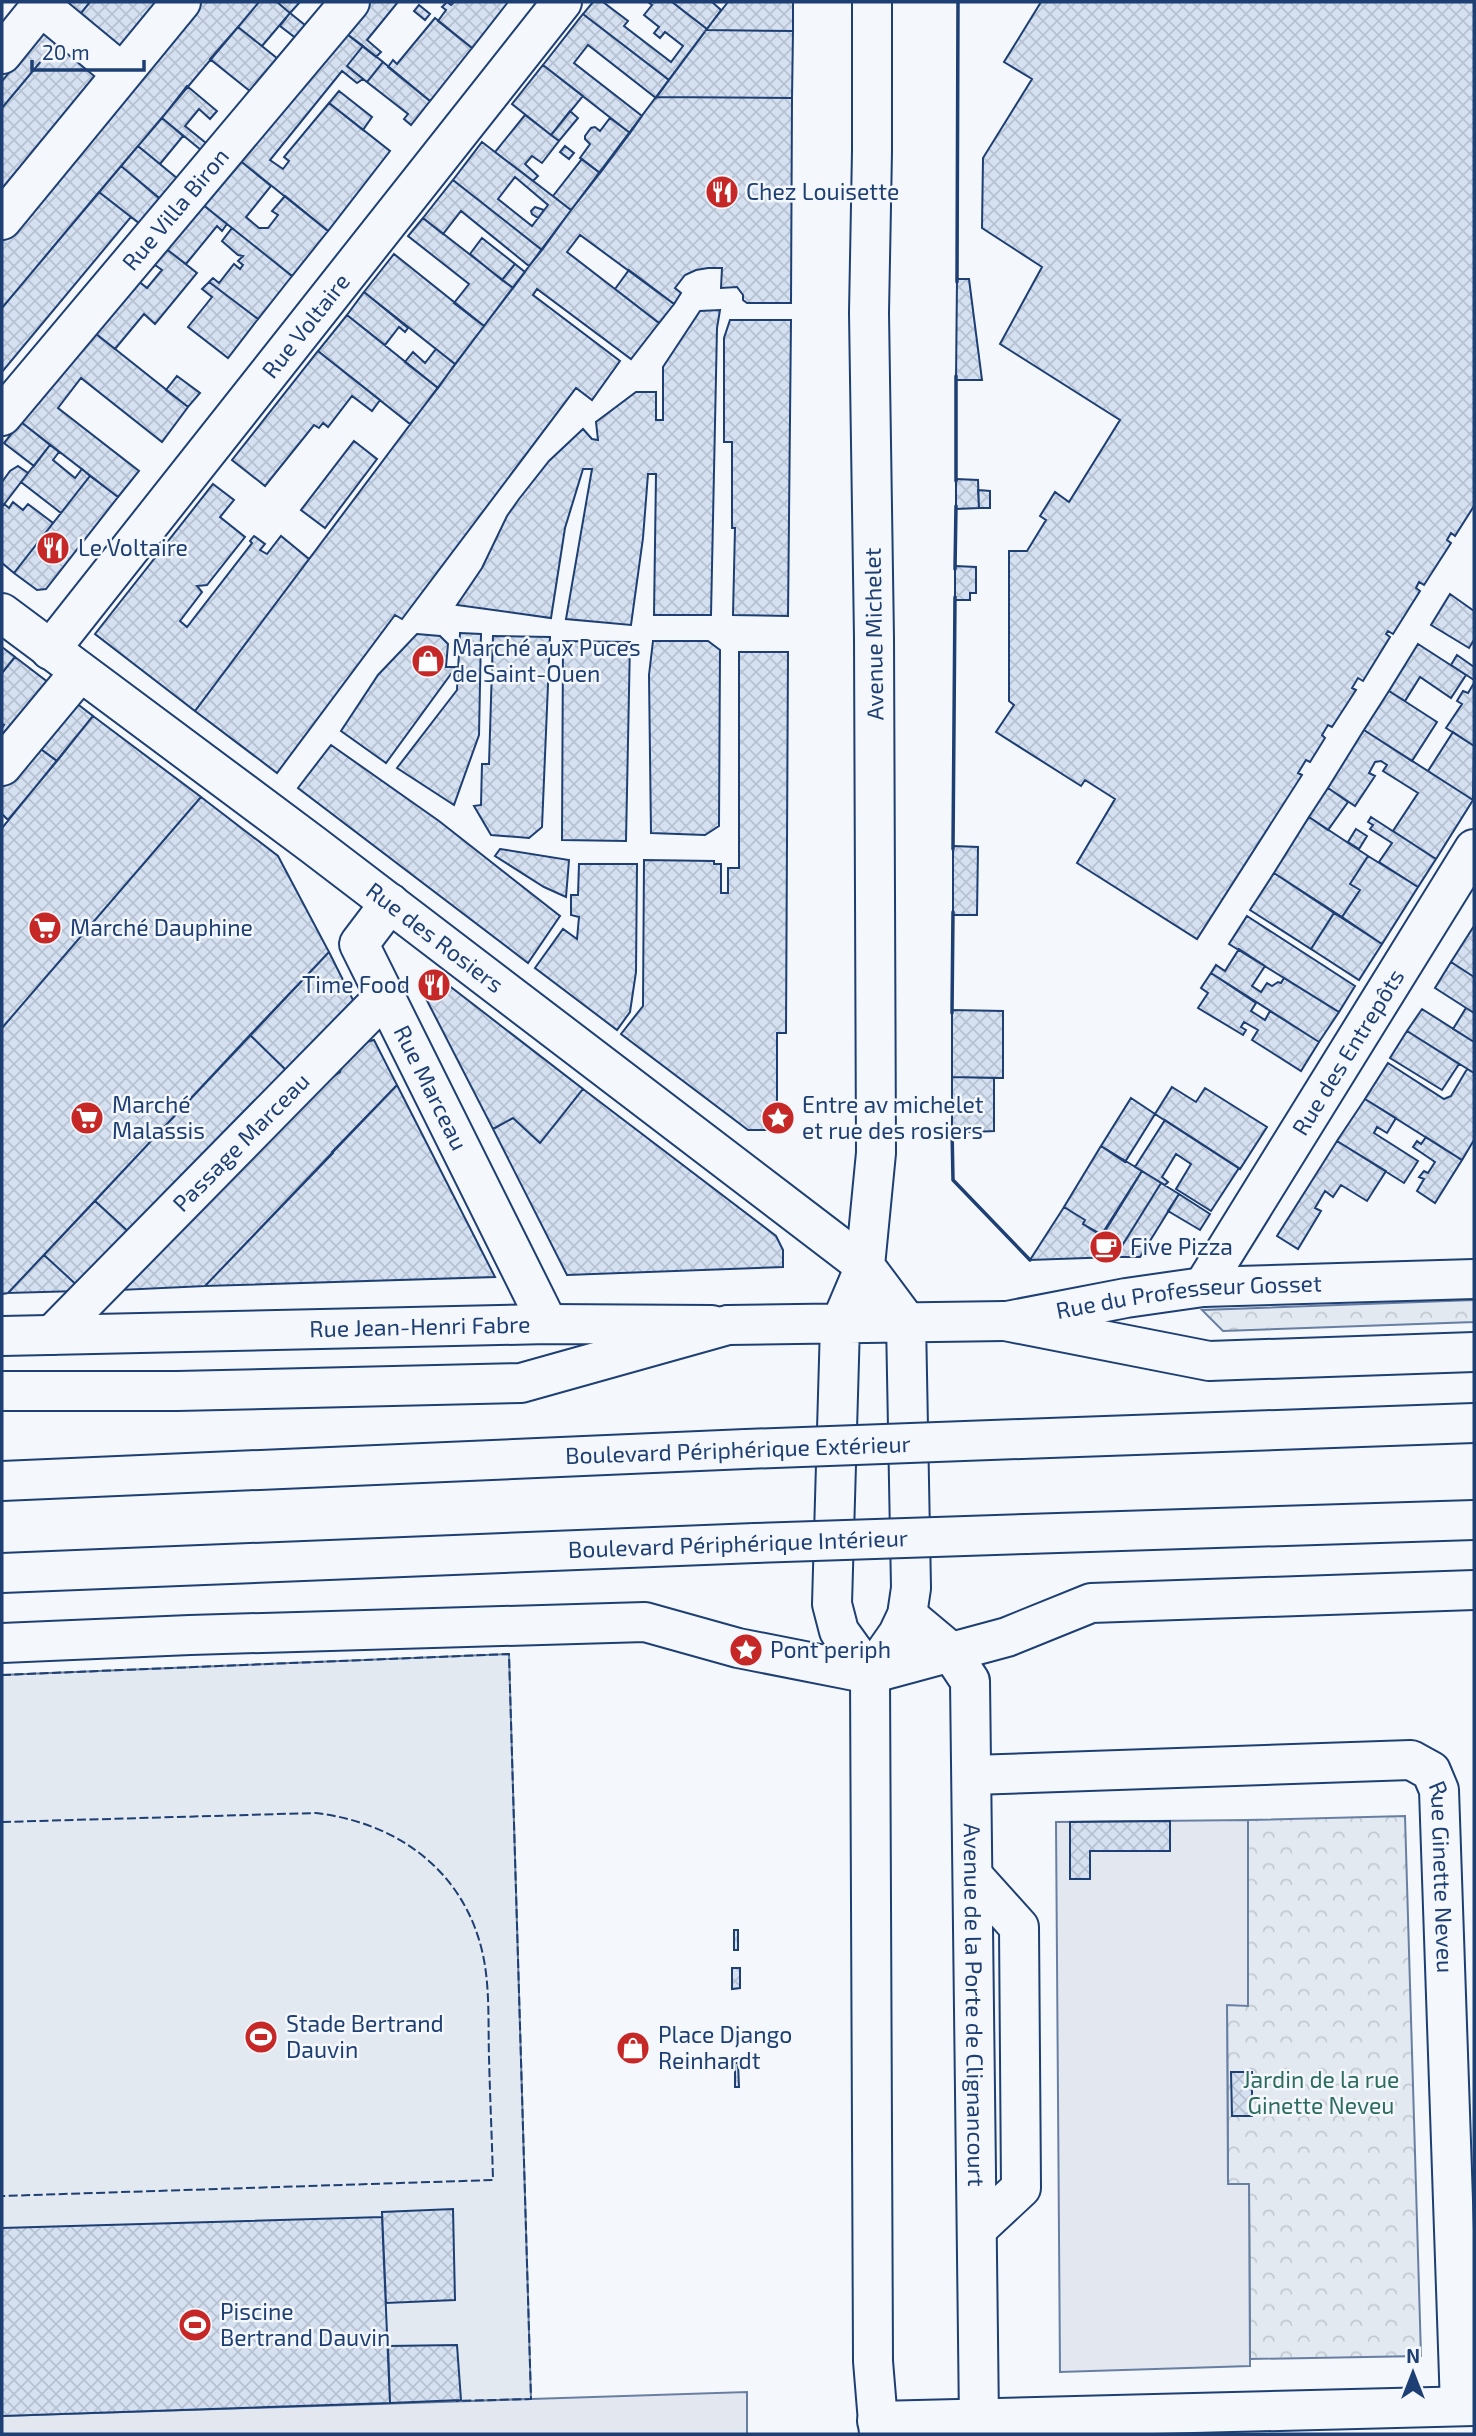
<svg xmlns="http://www.w3.org/2000/svg" width="1476" height="2436" viewBox="0 0 1476 2436" font-family="'Exo 2',sans-serif">
  <defs>
    <pattern id="forest-crowns" width="20" height="18" patternUnits="userSpaceOnUse" patternTransform="scale(1.75)"><rect width="20" height="18" fill="#e3e9f0"/><path d="M2 6a3 3 0 1 1 6 0M12 15a3 3 0 1 1 6 0" fill="none" stroke="#c2c9d1"/></pattern>
    <pattern id="building-cross-hatch" width="8" height="8" patternUnits="userSpaceOnUse" patternTransform="scale(1.75)"><rect width="8" height="8" fill="#d5e0f0"/><path d="M0 0l8 8M0 8l8-8" fill="none" stroke="#b6c1d1"/></pattern>
  </defs>
  <rect width="100%" height="100%" fill="#f4f7fb"/>
  <path fill="url(#forest-crowns)" stroke="#687fa3" stroke-width="2" d="M1474 1300V1322L1223 1331 1202 1310Z
    M1405 1816 1421 2356 1250 2359 1249 2185 1228 2184 1227 2004 1248 2005V1820Z"/>
  <path fill="#e3e9f0" stroke="#687fa3" stroke-width="2" d="M509 1654 531 2399 2 2416V1675Z"/>
  <path fill="#e3e8f0" stroke="#687fa3" stroke-width="2" d="M1248 1820V2006L1227 2005 1228 2184H1249L1250 2366 1060 2372 1056 1822Z
    M747 2392V2434H2V2416Z"/>
  <path fill="url(#building-cross-hatch)" stroke="#1d3f73" stroke-width="2" fill-rule="evenodd" d="M69 2H90L73 23 59 13Z
    M90 2H159L113 57 73 23Z
    M201 2H259L2 308V241Z
    M259 2H277L290 13 262 46 238 27Z
    M277 2H300L290 13Z
    M367 2H398L367 40 381 52 376 57 343 31Z
    M447 2 451 5 454 2H508L472 48 438 21 446 10 442 7Z
    M593 2H603L628 21 624 26 671 62 683 46 665 32 660 38 654 33 659 27 644 15 652 5 648 2H672L707 29 669 80 583 14Z
    M672 2H712L721 10 707 29Z
    M728 2H793V31L706 30Z
    M1041 2H1474V506L1455 536 1451 533 1447 540 1451 543 1424 585 1419 582 1416 588 1420 591 1393 634 1388 631 1386 634 1390 637 1363 681 1358 678 1352 688 1356 690 1332 727 1328 725 1322 735 1325 738 1310 762 1306 760 1298 773 1302 775 1197 939 1077 863 1115 799 1085 780 1081 786 996 732 1014 705 1009 701V551H1027L1046 520 1040 516 1055 492 1069 502 1120 420 1000 344 1042 267 982 228 983 158 1032 79 1004 62Z
    M419 5 430 14 425 20 414 11Z
    M290 13 311 30 301 42 280 26Z
    M583 14 669 80 656 98 588 45 574 63 642 116 630 133 543 65Z
    M435 18 472 48 430 101 388 67 393 60 397 64Z
    M49 24 62 36 2 108V81Z
    M238 27 283 63 256 96 210 59Z
    M706 30 793 31 792 98 656 97Z
    M343 31 363 46 347 66 363 79 357 83 342 71 270 160 283 169 289 161 284 157 329 103 390 151 328 231 238 159Z
    M62 36 102 69 2 189V108Z
    M363 46 383 62 367 82 347 66Z
    M383 62 430 101 411 125 404 119 408 114 367 82Z
    M543 65 583 96 551 135 512 104Z
    M187 86 217 111 210 119 199 109 185 126 206 143 207 155 162 118Z
    M339 91 372 117 363 130 329 103Z
    M656 97 792 98 791 303H747L743 300V295L737 287 721 288 722 268H708L696 270 685 275 675 288 681 293 674 304 580 235 567 252 659 323 631 359 537 289 533 295 620 361 592 400 576 388 402 619 395 615 277 773 195 711Z
    M570 111 578 118 559 141 551 135Z
    M525 115 559 141 542 163 532 156 525 164 538 176 533 181 495 152Z
    M162 118 183 136 160 164 138 146Z
    M610 118 630 133 600 173 580 158 590 144 585 139V136L591 128 595 127 600 131Z
    M482 142 571 210 542 250 453 180ZM515 177 548 205 532 226 498 199Z
    M138 146 184 184 167 205 121 166Z
    M565 146 574 153 569 159 560 152Z
    M238 159 271 186 246 217 259 228H268L278 215 272 211 285 196 328 231 292 276 202 204Z
    M582 159 600 173 571 210 553 196Z
    M121 166 164 202 144 227 99 192Z
    M453 180 542 250 529 266 461 211 443 234 423 218Z
    M99 192 131 217 2 372V308Z
    M202 204 227 224 222 231 217 226 186 264 165 248Z
    M535 207 544 210 538 218 532 214 531 211Z
    M423 218 513 288 484 326 454 303 469 284 408 236Z
    M232 228 292 276 258 319 209 282 213 278 219 283 234 264 240 269 243 265 238 261 243 256 238 255 222 241Z
    M482 238 515 264 502 280 470 254Z
    M165 248 197 273 155 324 144 314 115 349 95 333 137 280 147 288 162 270 155 265 153 267 151 265Z
    M394 254 484 326 455 364 364 292Z
    M515 264 525 272 513 288 502 280Z
    M629 270 674 304 659 323 615 289Z
    M957 279H969L982 380H956Z
    M209 282 258 319 228 358 188 327 212 297 202 289Z
    M364 292 408 328 405 332 399 327 385 345 347 315Z
    M720 310 717 328 711 615H654L656 474H648L643 538 631 625 566 619 592 469H583L565 528 551 618 457 605 482 568 507 516 519 499 549 461 583 429 592 439 598 440 596 422 636 392H656V420H663V367L700 311Z
    M347 315 438 388 410 424 318 351Z
    M730 320H791L788 616 733 615 735 528H732V442H724V338Z
    M95 333 188 407 162 442 81 378 58 408 139 471 118 497 21 422Z
    M436 349 455 364 438 388 405 362 413 352 425 363Z
    M318 351 380 400 372 411 352 396 328 427 323 423 319 428 314 425 265 486 232 460Z
    M177 376 200 393 188 407 166 390Z
    M21 422 50 445 34 466 4 443Z
    M354 441 377 459 325 528 301 510Z
    M50 445 59 452 53 460 75 478 82 469 90 476 61 513 21 482Z
    M18 466 28 473 2 507V482L10 471Z
    M90 476 118 497 46 589 37 590 14 573Z
    M956 479 978 480 979 508 956 509Z
    M213 484 234 500 220 517 245 537 207 585 197 586 202 592 180 621 187 627 252 543 250 541 254 536 265 544 260 550 267 554 281 536 309 559 195 711 95 634Z
    M978 490 990 491V508H979Z
    M13 502 23 510 28 504 53 523 14 573 2 563V507L4 504 9 508Z
    M955 566 976 567V593H970V600H955Z
    M1450 594 1474 611V640L1469 648 1431 625Z
    M460 633 481 634 479 735 454 805 397 768 457 690Z
    M417 634 440 636 448 644 446 667H456L386 763 341 731 378 675Z
    M493 636 550 637 542 827 529 838 491 835 474 806 481 805 482 764H489Z
    M563 641 630 642 626 841 562 840Z
    M653 641H708L720 650 719 826 705 835 651 833 649 675Z
    M1418 644 1466 675 1451 698 1420 677 1405 701 1389 691Z
    M2 647 15 657 2 673Z
    M739 652H788L786 1033H777V1130H748L621 1034 643 1006 644 860 714 861V864H721V893H728V868H739Z
    M1457 655 1474 667V680L1451 665Z
    M15 657 49 683 2 742V728L4 725 2 724V673Z
    M1474 683V746L1446 728 1462 704 1457 701 1463 691 1468 693Z
    M1389 691 1437 722 1412 761 1364 730Z
    M67 696 93 716 57 761 30 741Z
    M93 716 201 797 2 1028V828Z
    M1364 730 1473 800 1436 859 1393 831 1418 793 1383 771 1387 765 1381 761 1375 762 1369 773 1375 776 1355 806 1328 788Z
    M1453 732 1474 746 1473 800 1428 771Z
    M30 741 57 761 8 820 2 814V776Z
    M331 745 439 821 560 916 528 963 298 788Z
    M1328 788 1348 802 1328 830 1309 817Z
    M201 797 278 856 329 952 8 1293 2 1294V1028Z
    M1309 817 1368 856 1350 884 1360 890 1342 917 1274 873Z
    M1371 817 1436 859 1418 887 1379 862 1392 843 1370 829 1373 825 1368 822Z
    M1356 829 1367 836 1359 849 1348 842Z
    M953 846 978 847 977 915H953Z
    M500 849 569 860 566 897 544 887 495 856Z
    M1368 856 1418 887 1382 944 1342 917 1360 890 1350 884Z
    M579 864H637L636 972 630 1012 617 1030 535 968 563 929 577 939 579 917 571 915V895H578Z
    M1274 873 1334 913 1311 949 1250 910Z
    M1334 913 1382 944 1359 980 1311 949Z
    M1247 916 1355 986 1339 1012 1229 944Z
    M1474 926V977L1451 962Z
    M1239 949 1265 966 1252 986 1261 992 1267 983 1272 986 1278 982 1281 983 1284 978 1339 1012 1319 1042 1211 973 1216 965 1225 971Z
    M329 952 356 1006 290 1074 250 1035Z
    M1451 962 1474 977V1013L1435 988Z
    M1211 973 1256 1003 1251 1011 1265 1020 1270 1011 1319 1042 1301 1071 1252 1040 1258 1030 1244 1022 1241 1027 1246 1030 1243 1035 1198 1008 1208 993 1201 988Z
    M434 974 583 1089 540 1143 513 1118 493 1129 419 985Z
    M1466 1008 1474 1013V1042L1453 1029Z
    M1422 1009 1474 1042V1073L1407 1031Z
    M952 1010 1003 1011V1078L952 1077Z
    M1407 1031 1459 1064 1442 1090 1390 1058Z
    M250 1035 287 1071 132 1235 95 1201Z
    M374 1040 397 1085 205 1286 121 1290 307 1093 340 1072 343 1060 357 1044Z
    M1388 1063 1444 1099 1451 1096 1467 1069 1474 1073V1140L1462 1160 1365 1099Z
    M952 1077 994 1078V1131L952 1133Z
    M397 1085 495 1277 205 1286 333 1153 332 1152Z
    M1172 1087 1196 1102 1205 1088 1267 1127 1240 1169 1155 1114Z
    M583 1089 776 1236 783 1250V1267L567 1275 493 1129 513 1118 540 1143Z
    M1131 1098 1155 1114 1125 1162 1101 1146Z
    M1365 1099 1396 1118 1387 1133 1377 1127 1374 1133 1418 1161 1404 1183 1337 1141Z
    M1165 1120 1239 1168 1211 1211 1176 1189 1191 1164 1176 1154 1162 1177 1168 1182 1165 1185 1135 1167Z
    M1426 1137 1462 1160 1435 1203 1417 1191 1424 1179 1419 1177 1424 1171 1428 1173 1435 1162 1413 1147 1417 1141 1421 1144Z
    M1337 1141 1386 1171 1367 1201 1341 1185 1333 1197 1325 1191 1315 1208 1321 1211 1298 1249 1277 1236Z
    M1101 1146 1142 1171 1102 1236 1083 1224 1085 1220 1064 1207Z
    M1142 1171 1161 1183 1122 1246 1102 1234Z
    M1161 1183 1179 1194 1140 1257H1115Z
    M1179 1194 1210 1214 1200 1230 1168 1211Z
    M95 1201 132 1235 81 1289 44 1255Z
    M1064 1207 1085 1220 1083 1224 1122 1246 1115 1257 1030 1260Z
    M44 1255 81 1289 79 1291 8 1293Z
    M1170 1821V1851H1090V1879H1070V1822Z
    M734 1930H738V1950H734Z
    M732 1968H740V1988L732 1989Z
    M735 2063H738L739 2087H735Z
    M1231 2072H1252V2116H1232Z
    M453 2209 455 2300 386 2303 382 2212Z
    M382 2217 390 2403 2 2416V2228Z
    M457 2345 461 2400 390 2403 388 2346Z"/>
  <g fill="none" stroke-linecap="round" stroke-linejoin="round">
    <defs>
      <g id="minor">
        <path d="M41 6 122 73"/>
        <path d="M2 54 44 2"/>
        <path d="M2 220 181 2"/>
        <path id="s1" d="M2 416 350 2"/>
        <path id="s2" d="M2 613 312 844 865 1266"/>
        <path id="s3" d="M50 650 562 2"/>
        <path d="M2 766 80 672"/>
        <path id="s4" d="M390 903 359 944 548 1324"/>
        <path id="s5" d="M1203 1287 1474 849"/>
        <path id="s6" d="M1007 1321 1126 1298 1203 1287 1474 1279"/>
        <path id="s7" d="M52 1335 385 996"/>
        <path id="s8" d="M2 1336 548 1324 712 1325"/>
        <path id="s9" d="M907 1615 950 1651 970 1681 979 2420"/>
        <path id="s10" d="M972 1775 1411 1760 1431 1771 1439 1790 1460 2406"/>
        <path d="M974 1877 1019 1927 1021 2188 977 2229"/>
        <path d="M877 2421 1474 2406"/>
      </g>
      <path id="major" d="M865 1266 906 1321 911 1588 907 1615 898 1634 870 1674 873 2361 879 2434
        M728 1325 1005 1321
        M870 1674 839 1631 832 1604 840 1325 865 1266 876 1153 874 638 869 313 872 151V2"/>
      <path id="highway" d="M1005 1321 1209 1361 1474 1352
        M2 1391H177L521 1383 728 1325
        M1021 1439 1474 1423
        M2 1481 746 1449
        M1026 1534 1474 1520
        M2 1573 755 1543
        M2 1643 190 1635 645 1622 738 1648 870 1674 1007 1637 1091 1603 1474 1590"/>
    </defs>
    <use href="#minor" stroke="#1d3f73" stroke-width="42"/>
    <use href="#major" stroke="#1d3f73" stroke-width="42"/>
    <use href="#highway" stroke="#1d3f73" stroke-width="42"/>
    <use href="#minor" stroke="#f4f7fb" stroke-width="38"/>
    <use href="#major" stroke="#f4f7fb" stroke-width="38"/>
    <use href="#highway" stroke="#f4f7fb" stroke-width="38"/>
    <defs>
      <path id="highway-bridge" d="M746 1449 1021 1439
        M755 1543 1026 1534"/>
    </defs>
    <use href="#highway-bridge" stroke="#1d3f73" stroke-width="42" stroke-linecap="butt"/>
    <use href="#highway-bridge" stroke="#f4f7fb" stroke-width="38"/>
    <path stroke="#1d3f73" stroke-width="2" stroke-dasharray="9 3.5" stroke-linecap="butt" d="M2 1675 509 1654 531 2399 456 2401
      M2 1822 316 1813C399 1823 465 1872 483 1955 490 1988 488 2023 489 2057 490 2098 492 2139 493 2180L2 2196"/>
    <path stroke="#1d3f73" stroke-width="3.5" d="M957 282 958 2
      M956 481V376
      M955 569 956 506
      M953 849 955 597
      M952 1013 953 912
      M952 1129 953 1180 1030 1260"/>
  </g>
  <defs>
    <symbol id="restaurant-disc" viewBox="-11 -11 22 22"><circle r="9.5" fill="#c62828" stroke="#f4f7fb"/><path d="M-5-6h1v4h1v-4h1v4h1v-4h1v5L-1.5 .5V6h-2V.5L-5-1ZM5-6V6H3V1.5H1.5Q1.5-4 5-6Z" fill="#fff"/></symbol>
    <symbol id="shop-disc" viewBox="-11 -11 22 22"><circle r="9.5" fill="#c62828" stroke="#f4f7fb"/><path d="M-5-2.5h2.3a2.7 3.5 0 0 1 5.4 0H5L5.5 6h-11ZM-1.5-2.5h3a1.5 2.3 0 0 0-3 0Z" fill="#fff"/></symbol>
    <symbol id="supermarket-disc" viewBox="-11 -11 22 22"><circle r="9.5" fill="#c62828" stroke="#f4f7fb"/><path d="M-6-5.5h2.5l.6 2H6L4.5 2H-2.5L-4.4-4H-6ZM-1.5 3.2a1.3 1.3 0 1 0 .1 0ZM3 3.2a1.3 1.3 0 1 0 .1 0Z" fill="#fff"/></symbol>
    <symbol id="sight-disc" viewBox="-11 -11 22 22"><circle r="9.5" fill="#c62828" stroke="#f4f7fb"/><path d="M0-6L1.8-2.2L6-1.7L2.9 1.2L3.7 5.4L0 3.3L-3.7 5.4L-2.9 1.2L-6-1.7L-1.8-2.2Z" fill="#fff"/></symbol>
    <symbol id="cafe-disc" viewBox="-11 -11 22 22"><circle r="9.5" fill="#c62828" stroke="#f4f7fb"/><path d="M-5.5-4.5H6V0H3Q3 3.5 0 3.5H-2.5Q-5.5 3.5-5.5 0ZM3-3.2v2h1.7v-2ZM-6 4.5H4V6H-6Z" fill="#fff"/></symbol>
    <symbol id="stadium-disc" viewBox="-11 -11 22 22"><circle r="9.5" fill="#c62828" stroke="#f4f7fb"/><path d="M0-5a6.5 5 0 1 0 0 10a6.5 5 0 1 0 0-10ZM-3.5-1.8h7v3.6h-7Z" fill="#fff"/></symbol>
  </defs>
  <g fill-rule="evenodd">
    <use href="#restaurant-disc" x="703" y="173" width="38" height="38"/>
    <use href="#restaurant-disc" x="34" y="529" width="38" height="38"/>
    <use href="#shop-disc" x="409" y="642" width="38" height="38"/>
    <use href="#supermarket-disc" x="26" y="909" width="38" height="38"/>
    <use href="#restaurant-disc" x="415" y="966" width="38" height="38"/>
    <use href="#supermarket-disc" x="68" y="1099" width="38" height="38"/>
    <use href="#sight-disc" x="759" y="1099" width="38" height="38"/>
    <use href="#cafe-disc" x="1087" y="1228" width="38" height="38"/>
    <use href="#sight-disc" x="727" y="1631" width="38" height="38"/>
    <use href="#stadium-disc" x="242" y="2018" width="38" height="38"/>
    <use href="#shop-disc" x="614" y="2029" width="38" height="38"/>
    <use href="#stadium-disc" x="176" y="2306" width="38" height="38"/>
  </g>
  <g text-anchor="middle" stroke-width="5" stroke-linejoin="round" paint-order="stroke">
    <g font-size="23" fill="#1d3f73" stroke="#f4f7fb" text-anchor="start">
      <text x="746" y="200">Chez Louisette</text>
      <text x="78" y="556">Le Voltaire</text>
      <text x="452" y="656">Marché aux Puces<tspan x="452" dy="26">de Saint-Ouen</tspan></text>
      <text x="70" y="936">Marché Dauphine</text>
      <text x="410" y="993" text-anchor="end">Time Food</text>
      <text x="112" y="1113">Marché<tspan x="112" dy="26">Malassis</tspan></text>
      <text x="802" y="1113">Entre av michelet<tspan x="802" dy="26">et rue des rosiers</tspan></text>
      <text x="1130" y="1255">Five Pizza</text>
      <text x="770" y="1658">Pont periph</text>
      <text x="286" y="2032">Stade Bertrand<tspan x="286" dy="26">Dauvin</tspan></text>
      <text x="658" y="2043">Place Django<tspan x="658" dy="26">Reinhardt</tspan></text>
      <text x="220" y="2320">Piscine<tspan x="220" dy="26">Bertrand Dauvin</tspan></text>
    </g>
    <g font-size="23" fill="#1d3f73" stroke="#f4f7fb">
      <text dy="8" stroke="none"><textPath href="#s1" startOffset="270">Rue Villa Biron</textPath></text>
      <text dy="8" stroke="none"><textPath href="#s3" startOffset="413">Rue Voltaire</textPath></text>
      <text transform="translate(874 634) rotate(-91)" y="8">Avenue Michelet</text>
      <text dy="8" stroke="none"><textPath href="#s2" startOffset="541">Rue des Rosiers</textPath></text>
      <text dy="8" stroke="none"><textPath href="#s5" startOffset="276">Rue des Entrepôts</textPath></text>
      <text dy="8" stroke="none"><textPath href="#s4" startOffset="212">Rue Marceau</textPath></text>
      <text dy="8" stroke="none"><textPath href="#s7" startOffset="270">Passage Marceau</textPath></text>
      <text dy="8" stroke="none"><textPath href="#s6" startOffset="184">Rue du Professeur Gosset</textPath></text>
      <text dy="8" stroke="none"><textPath href="#s8" startOffset="418">Rue Jean-Henri Fabre</textPath></text>
      <text transform="translate(738 1450) rotate(-2)" y="8">Boulevard Périphérique Extérieur</text>
      <text transform="translate(738 1544) rotate(-2)" y="8">Boulevard Périphérique Intérieur</text>
      <text dy="8" stroke="none"><textPath href="#s10" startOffset="570">Rue Ginette Neveu</textPath></text>
      <text dy="8" stroke="none"><textPath href="#s9" startOffset="416">Avenue de la Porte de Clignancourt</textPath></text>
    </g>
    <g font-size="23" fill="#2c6c60" stroke="#f4f7fb">
      <text x="1321" y="2088">Jardin de la rue<tspan x="1321" dy="26">Ginette Neveu</tspan></text>
    </g>
  </g>
  <rect width="1476" height="2436" fill="none" stroke="#1d3f73" stroke-width="7"/>
  <g transform="translate(1413 2373)" stroke="#f4f7fb" stroke-width="5" paint-order="stroke">
  <path d="M0-5L12 26L0 18L-12 26Z" fill="#1d3f73"/>
  <text y="-10" font-size="19" font-weight="bold" text-anchor="middle" fill="#1d3f73">N</text>
  </g>
  <path d="M32 60v10h112v-10" fill="none" stroke="#1d3f73" stroke-width="3.5"/>
  <text x="42" y="60" font-size="21" fill="#1d3f73" stroke="#f4f7fb" stroke-width="5" paint-order="stroke">20 m</text>
</svg>
